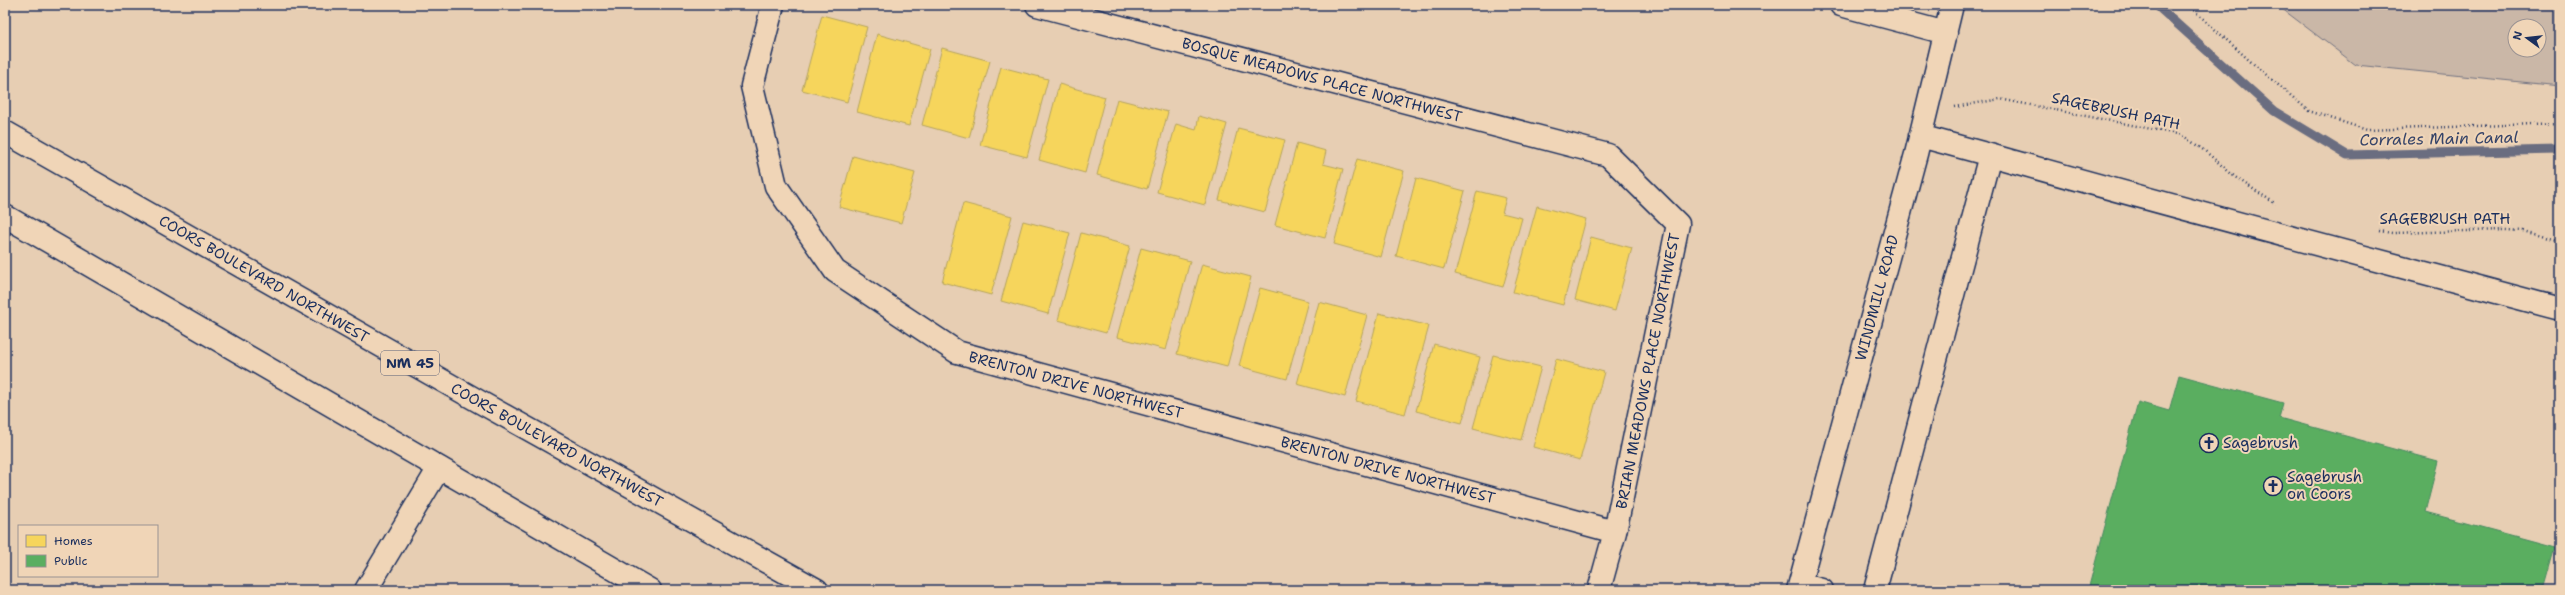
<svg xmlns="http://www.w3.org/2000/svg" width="2565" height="595" viewBox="0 0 2565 595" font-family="'Shantell Sans',sans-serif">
  <rect width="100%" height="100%" fill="#e7ceb3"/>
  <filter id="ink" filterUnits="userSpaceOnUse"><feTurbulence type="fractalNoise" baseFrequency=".025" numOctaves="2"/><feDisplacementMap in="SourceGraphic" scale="8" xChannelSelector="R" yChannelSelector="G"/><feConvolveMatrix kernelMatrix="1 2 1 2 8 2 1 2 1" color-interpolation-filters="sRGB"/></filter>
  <g filter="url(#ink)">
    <path fill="#cab7a7" stroke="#727382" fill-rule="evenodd" d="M2277 5H2560V86L2356 65ZM2515 26H2539V50H2515Z"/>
    <path fill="#f6d55c" stroke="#b4a35d" d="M822 15 867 27 847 102 802 90Z
      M877 34 930 49 909 126 857 112Z
      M942 48 990 61 969 138 922 125Z
      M1001 67 1048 79 1027 157 980 145Z
      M1059 84 1105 97 1085 173 1039 160Z
      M1117 99 1168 112 1147 189 1097 175Z
      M1199 116 1227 124 1205 205 1157 192 1176 124 1196 130Z
      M1238 128 1285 140 1265 212 1219 200Z
      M1297 143 1326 151 1323 164 1343 169 1325 238 1275 225Z
      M853 156 915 173 901 223 839 207Z
      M1357 159 1404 171 1381 257 1334 244Z
      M1416 178 1465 191 1444 269 1396 256Z
      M1477 191 1506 198 1502 213 1522 218 1503 287 1455 274Z
      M963 203 1012 216 991 295 942 282Z
      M1537 206 1586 219 1563 305 1513 292Z
      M1023 221 1070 233 1048 314 1001 301Z
      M1081 233 1130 246 1106 333 1058 320Z
      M1591 237 1632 248 1615 311 1575 300Z
      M1141 248 1190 261 1166 350 1117 337Z
      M1202 264 1251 277 1227 367 1177 354Z
      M1260 288 1308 301 1287 379 1239 366Z
      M1319 302 1367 315 1345 397 1297 384Z
      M1379 313 1429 326 1405 414 1356 401Z
      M1434 344 1480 357 1462 423 1416 411Z
      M1493 355 1541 367 1521 440 1473 428Z
      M1556 359 1604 372 1580 460 1533 447Z"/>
    <path fill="#5aae61" stroke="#478860" d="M2179 375 2283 403 2279 418 2438 461 2425 512 2555 547 2543 590H2088L2138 402 2169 411Z"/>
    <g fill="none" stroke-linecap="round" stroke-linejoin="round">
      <path stroke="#6b6d80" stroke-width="9" d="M2156 5 2274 111 2347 155 2560 150"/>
      <defs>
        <path id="minor" d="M773 5 752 86 776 186 835 271 957 352 1615 532
          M1037 5 1608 155 1678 224 1615 532 1599 590
          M1841 5 1946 33
          M1990 155C2180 209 2370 258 2560 309
          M1800 584 1822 590
          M366 590 439 468
          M1798 590 1916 154 1952 5
          M1875 590 1990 155 1920 136"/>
        <path id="major" d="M5 132 480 402 817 590
          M5 216 650 590"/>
      </defs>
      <use href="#minor" stroke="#1b2f5e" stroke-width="25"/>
      <use href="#major" stroke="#1b2f5e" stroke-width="25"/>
      <path stroke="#1b2f5e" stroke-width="2.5" stroke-dasharray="1 3" stroke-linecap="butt" d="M2188 5 2250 61 2309 111 2367 130 2560 123
        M1955 107 2000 99 2182 135 2205 151 2235 177 2276 204
        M2379 231 2392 233 2506 230 2523 231 2560 241"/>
      <use href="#minor" stroke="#f0d5b7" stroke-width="22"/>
      <use href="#major" stroke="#f0d5b7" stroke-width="22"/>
    </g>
  </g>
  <defs>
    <symbol id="church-ring" viewBox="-11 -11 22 22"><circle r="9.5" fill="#f0d5b7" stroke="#1b2f5e" stroke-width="1.5"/><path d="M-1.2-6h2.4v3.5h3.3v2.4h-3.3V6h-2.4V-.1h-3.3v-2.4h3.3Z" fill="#1b2f5e"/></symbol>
  </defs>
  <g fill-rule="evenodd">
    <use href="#church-ring" x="2198" y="432" width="22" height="22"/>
    <use href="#church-ring" x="2262" y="475" width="22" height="22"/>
  </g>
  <g text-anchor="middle" stroke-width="4" stroke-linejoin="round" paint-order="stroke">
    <rect fill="#f0d5b7" stroke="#5b6179" stroke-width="1" x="381" y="351" width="58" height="24" rx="3"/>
    <g font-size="14" font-weight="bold" fill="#1b2f5e">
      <text x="410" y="368">NM 45</text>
    </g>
    <g font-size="15" fill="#1b2f5e" stroke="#f0d5b7">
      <text transform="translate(1322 80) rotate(15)" y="5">BOSQUE MEADOWS PLACE NORTHWEST</text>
      <text transform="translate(2116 111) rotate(12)" y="5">SAGEBRUSH PATH</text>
      <text x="2445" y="224">SAGEBRUSH PATH</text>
      <text transform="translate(264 279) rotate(30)" y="5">COORS BOULEVARD NORTHWEST</text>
      <text transform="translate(1877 298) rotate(-75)" y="5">WINDMILL ROAD</text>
      <text transform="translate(1648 371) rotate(-79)" y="5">BRIAN MEADOWS PLACE NORTHWEST</text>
      <text transform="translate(1076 385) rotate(15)" y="5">BRENTON DRIVE NORTHWEST</text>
      <text transform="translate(557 445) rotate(29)" y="5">COORS BOULEVARD NORTHWEST</text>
      <text transform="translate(1388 470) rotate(15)" y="5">BRENTON DRIVE NORTHWEST</text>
    </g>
    <g font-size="15" fill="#1b2f5e" stroke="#f0d5b7" text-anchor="start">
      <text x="2223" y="448">Sagebrush</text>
      <text x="2287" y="482">Sagebrush<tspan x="2287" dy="17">on Coors</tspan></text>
    </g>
    <g font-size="16" font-style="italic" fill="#364469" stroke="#f0d5b7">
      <text transform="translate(2439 138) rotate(-1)" y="6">Corrales Main Canal</text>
    </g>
  </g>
  <rect width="2565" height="595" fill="none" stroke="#f0d5b7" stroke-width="20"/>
  <rect x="10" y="10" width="2545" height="575" fill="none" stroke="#1b2f5e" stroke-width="1.5" filter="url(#ink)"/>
  <rect x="18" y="525" width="140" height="52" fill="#f0d5b7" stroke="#9b9393"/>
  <rect x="26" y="535" width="20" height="12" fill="#f6d55c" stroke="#9b9393"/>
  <text x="54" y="545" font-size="12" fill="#1b2f5e">Homes</text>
  <rect x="26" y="555" width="20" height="12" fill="#5aae61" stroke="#9b9393"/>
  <text x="54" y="565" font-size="12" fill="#1b2f5e">Public</text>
  <g transform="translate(2527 38) rotate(285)"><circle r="19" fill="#f0d5b7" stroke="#9b9393"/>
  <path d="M0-3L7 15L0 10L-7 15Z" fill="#1b2f5e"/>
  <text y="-6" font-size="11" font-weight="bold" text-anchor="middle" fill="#1b2f5e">N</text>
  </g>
</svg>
